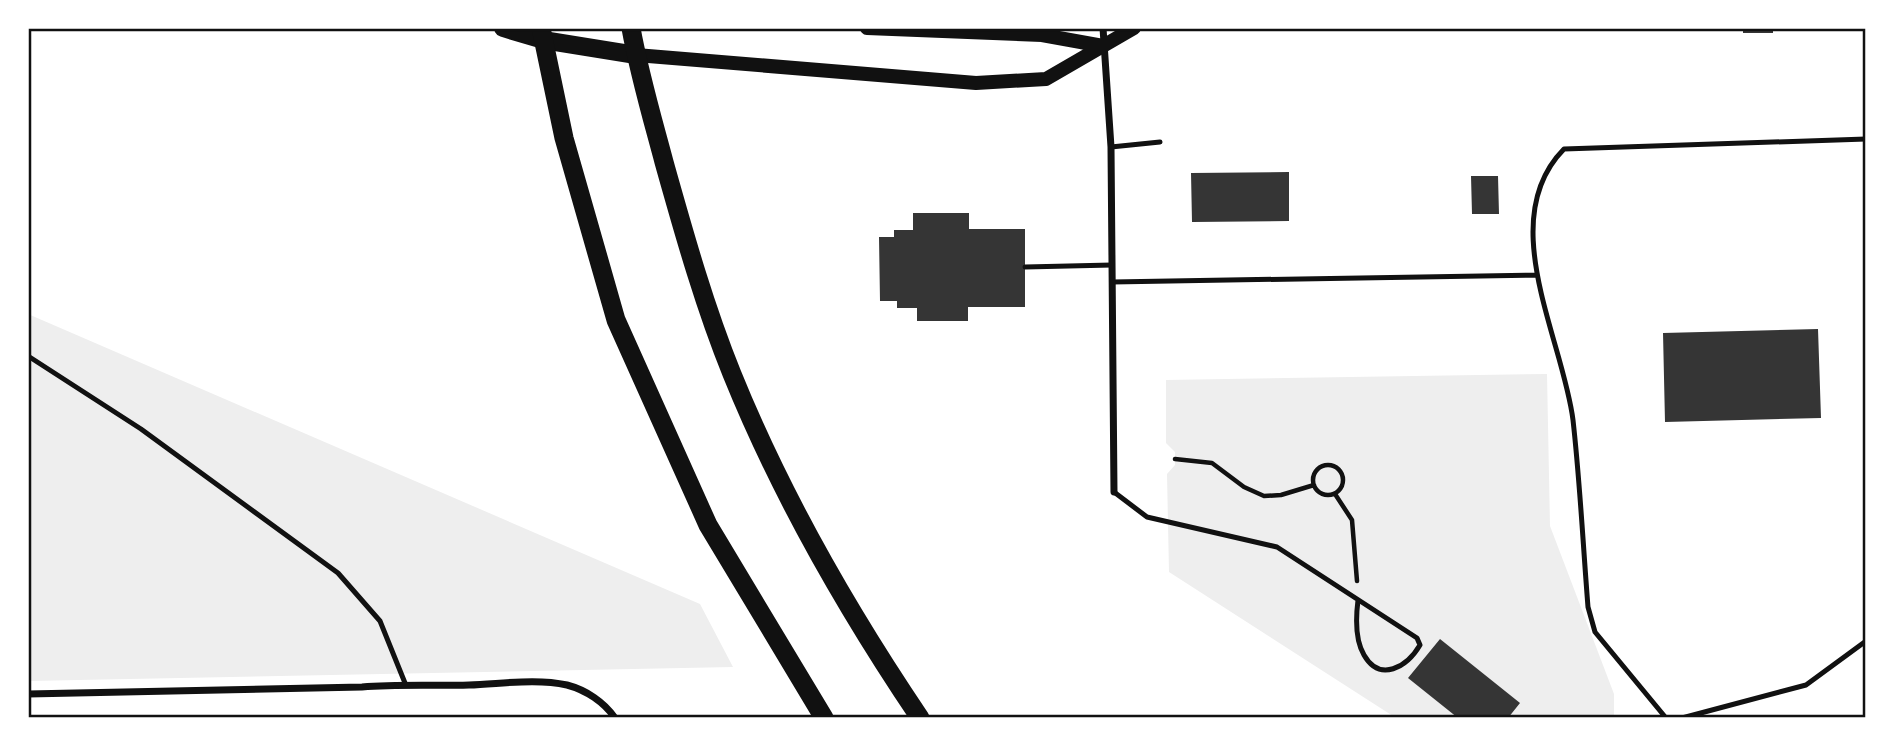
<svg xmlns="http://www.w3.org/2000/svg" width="1894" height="746" viewBox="0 0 1894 746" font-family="'Titillium Web',sans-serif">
  <rect width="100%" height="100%" fill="#fff"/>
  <path fill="#eee" d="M28 314 700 604 733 667 28 681Z
    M1547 374 1550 526 1614 694V718H1396L1169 572 1167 474 1175 465V452L1166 443V380Z"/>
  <path fill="#353535" d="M1743 28H1773V33H1743Z
    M1289 172V221L1192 222 1191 173Z
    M1471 176H1498L1499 214H1472Z
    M913 213H969V229H1025V307H968V321H917V308H897V301H880L879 237H894V230H913Z
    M1818 329 1821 418 1665 422 1663 333Z
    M1440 639 1520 703 1508 718H1458L1408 678Z"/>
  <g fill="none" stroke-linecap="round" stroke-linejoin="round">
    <path stroke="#111" stroke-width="4.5" d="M1175 459 1212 463 1244 487 1264 496 1281 495 1314 485
      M1313 480a15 15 0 1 1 30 0a15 15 0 1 1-30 0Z
      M1335 494 1352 520 1357 581"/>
    <path stroke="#111" stroke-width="5" d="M1111 147 1160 142
      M1025 267 1112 265
      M1112 282 1536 275
      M28 356 141 429 338 573 380 621 405 683
      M1114 492 1147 517 1277 547 1417 638 1420 645C1407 667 1380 683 1364 655 1355 640 1356 616 1358 600
      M1666 718 1595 632 1588 607C1583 545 1580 482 1573 420 1563 339 1494 220 1564 149L1866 139
      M1682 718 1806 685 1866 641"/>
    <path stroke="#111" stroke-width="7" d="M1103 28 1111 147 1114 492
      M28 694 362 687C398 684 433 686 469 685 501 684 536 678 567 685 586 690 604 702 615 718"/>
    <path stroke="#111" stroke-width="14" d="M867 28 1042 35 1103 46
      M636 55 976 83 1046 79 1134 28"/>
    <path stroke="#111" stroke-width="18" d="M503 28 543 40 636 55"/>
    <path stroke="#111" stroke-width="19" d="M541 28 564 138 616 320 708 525 824 718
      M631 28C639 73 652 117 664 162 684 233 704 305 732 374 781 495 847 610 920 718"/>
  </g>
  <rect width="1894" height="746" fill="none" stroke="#ffffff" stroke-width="60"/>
  <rect x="30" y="30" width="1834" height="686" fill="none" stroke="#111" stroke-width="2.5"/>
</svg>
